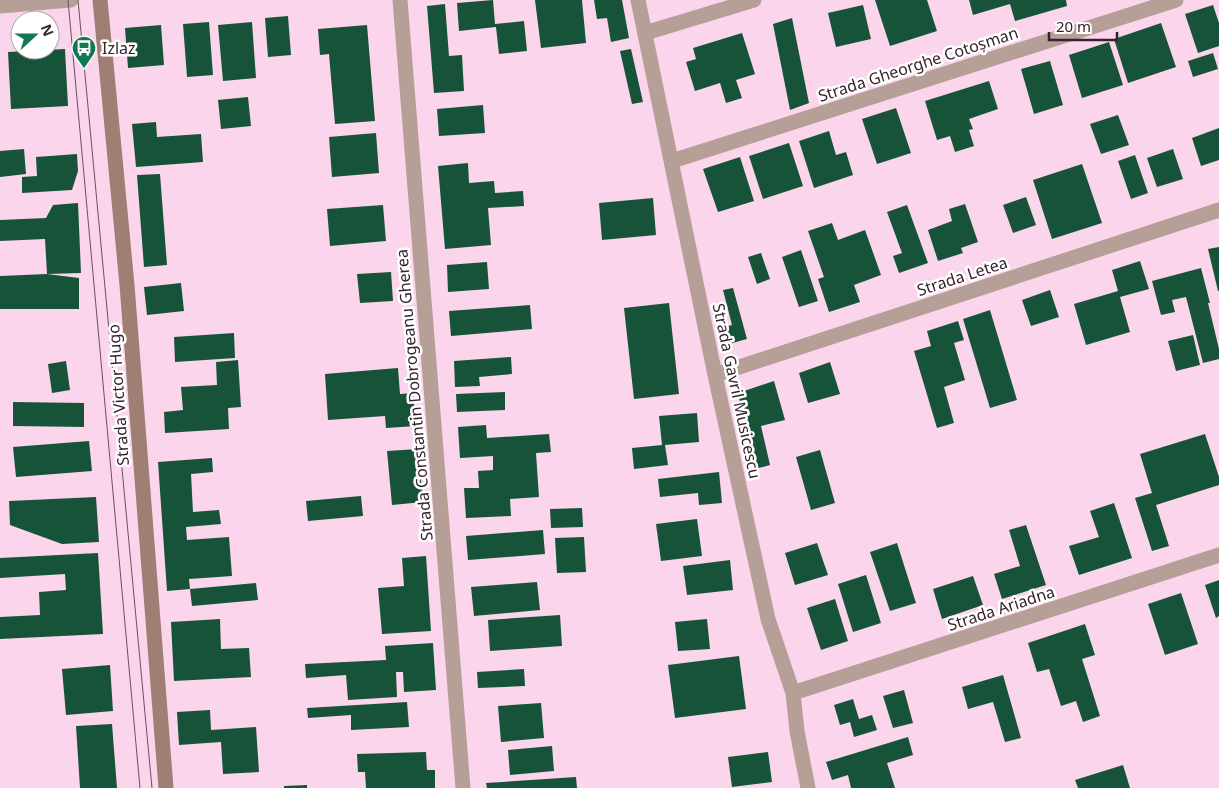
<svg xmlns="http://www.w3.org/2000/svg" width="1219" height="788" viewBox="0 0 1219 788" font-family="'Noto Sans',sans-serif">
  <rect width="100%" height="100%" fill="#fbd5ec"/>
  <path fill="#175339" d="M493 0 495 24 524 21 527 51 499 54 496 27 459 31 457 3Z
    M535 0H582L586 43 541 48Z
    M594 0H622L629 38 611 42 607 18 597 19Z
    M875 0H927L937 31 890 46Z
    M969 0H1066L1067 6 1015 21 1010 4 973 15Z
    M445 4 449 56 462 55 464 91 434 93 427 6Z
    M863 5 871 39 836 47 828 13Z
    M1213 5 1219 23V46L1198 53 1185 14Z
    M288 16 291 55 268 57 265 18Z
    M792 18 809 103 790 110 773 24Z
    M209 22 213 75 187 77 183 24Z
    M252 22 256 78 223 81 218 25Z
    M1161 23 1176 67 1128 83 1114 39Z
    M161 25 164 65 128 68 125 28Z
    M367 25 375 121 335 124 329 54 320 55 318 29Z
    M742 33 755 74 736 80 742 98 726 103 720 83 695 91 686 62 696 59 693 48Z
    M1109 42 1123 85 1082 98 1069 55Z
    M65 49 68 106 11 109 8 52Z
    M631 49 643 102 632 104 620 51Z
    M1213 53 1218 69 1193 77 1188 61Z
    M1050 61 1063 105 1034 114 1021 69Z
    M989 81 998 109 969 119 973 129 969 130 974 146 955 152 950 136 937 140 925 101Z
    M248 97 251 126 221 129 218 100Z
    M483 105 485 133 439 136 437 109Z
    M896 108 911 153 877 164 862 119Z
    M1118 115 1129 145 1101 154 1090 124Z
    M156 122 157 137 201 134 203 162 136 167 132 124Z
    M1219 128V160L1201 166 1192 138Z
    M829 131 836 155 846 152 853 175 814 188 799 141Z
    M376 133 379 173 332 177 329 137Z
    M789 143 803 186 763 199 749 156Z
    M24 149 26 174 0 177V151Z
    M1173 149 1183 179 1157 187 1147 158Z
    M77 154 78 171 72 190 22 193V177L37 176 36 157Z
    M1135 155 1148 193 1131 199 1118 161Z
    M740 157 754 201 718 212 703 169Z
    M468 163 469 183 494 181 495 193 523 191 524 206 488 208 491 245 445 249 438 166Z
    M1082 164 1102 223 1052 239 1033 180Z
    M160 174 167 265 144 267 137 175Z
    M1026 197 1036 225 1013 233 1003 205Z
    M653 198 656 235 602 240 599 203Z
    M78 203 81 273 47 274 45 239 0 241V220L46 218 53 205Z
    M965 204 978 242 961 248 963 253 938 261 928 230 952 221 949 209Z
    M383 205 386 241 330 246 327 209Z
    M907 205 928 263 899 273 893 256 902 253 887 212Z
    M832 223 838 240 865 230 881 275 854 285 860 302 829 312 818 279 824 277 808 231Z
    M1219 247V291H1218L1208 249Z
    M801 250 818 301 799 307 782 257Z
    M761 253 770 279 757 284 748 257Z
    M1140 261 1149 289 1120 297 1130 332 1086 345 1074 304 1118 291 1112 270Z
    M487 262 489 289 448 292 447 265Z
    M1201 268 1210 303H1208L1219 349V359L1203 363 1186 297 1172 300 1175 312 1161 315 1152 281Z
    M391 272 393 301 360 303 357 274Z
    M47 274 79 278V309H0V276Z
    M181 283 184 311 147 315 144 287Z
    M733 288 747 339 725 345 721 328 732 325 723 290Z
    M1050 290 1059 317 1031 326 1022 300Z
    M669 303 679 394 634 399 624 308Z
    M530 305 532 329 451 336 449 311Z
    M990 310 1017 400 990 408 963 319Z
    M958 321 964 340 954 343 965 380 944 387 954 423 937 428 914 351 931 346 927 331Z
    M234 333 235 358 175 362 174 337Z
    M1193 335 1200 365 1176 371 1168 341Z
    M511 357 512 374 479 377 480 386 455 387 454 361Z
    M238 360 241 407 228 408 229 429 165 433 164 412 183 410 181 387 217 385 216 362Z
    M66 361 70 390 52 393 48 364Z
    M830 362 840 394 808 403 799 373Z
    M398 368 400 394 413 393 416 426 386 428 385 416 328 420 325 374Z
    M774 381 785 420 761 426 770 465 755 469 738 393Z
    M505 392V410L457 412 456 394Z
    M13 402 84 403V427L13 426Z
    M697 413 699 442 665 445 668 465 634 469 632 448 662 445 659 416Z
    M486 425 487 438 549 434 551 452 536 453 539 497 510 499 511 516 466 518 464 488H479L478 471 493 470V456L460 458 458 427Z
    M1205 434 1219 477V485L1156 505 1169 546 1152 551 1135 498 1152 493 1140 454Z
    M89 441 92 471 16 477 13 447Z
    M418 449 423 502 392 505 387 451Z
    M820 450 835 503 811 510 796 457Z
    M212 458 213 472 191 474 193 512 219 510 221 524 186 527 187 540 229 537 232 576 189 579 190 589 167 591 158 462Z
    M719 472 722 503 699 505 698 493 660 497 658 479Z
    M361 496 363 516 308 521 306 501Z
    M96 497 99 542 62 544 10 525 9 501Z
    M1114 503 1132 558 1079 575 1069 546 1099 537 1090 511Z
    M582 508 583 527 551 528 550 509Z
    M697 519 702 556 661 561 656 524Z
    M1026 525 1046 585 1002 599 994 574 1020 566 1009 530Z
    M543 530 545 554 468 560 466 536Z
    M584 537 586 572 557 573 555 538Z
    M817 543 828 575 795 585 785 553Z
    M897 543 916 603 890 611 870 552Z
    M98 553 103 634 0 639V617L40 615 39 592 66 590 65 574 0 578V558Z
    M426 556 431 631 382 634 378 588 404 586 402 558Z
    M730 560 733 590 687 595 683 566Z
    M866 575 881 623 853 632 838 584Z
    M973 576 983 605 942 619 933 589Z
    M1219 580V616L1216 618 1205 585Z
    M537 582 540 610 474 616 471 587Z
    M256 583 258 600 192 606 190 589Z
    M1181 593 1198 644 1165 655 1148 604Z
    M835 599 848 641 821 650 807 608Z
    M560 615 562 646 490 651 488 620Z
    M220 619 221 649 249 648 251 677 174 681 171 622Z
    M707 619 710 649 678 651 675 622Z
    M1085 624 1095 655 1082 659 1100 716 1083 722 1076 701 1061 706 1049 669 1037 672 1028 643Z
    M433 643 436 690 404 692 403 672H396L397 697 348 700 346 675 306 678 305 664 386 660 385 646Z
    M739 656 746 709 675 718 668 665Z
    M110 665 113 711 66 715 62 669Z
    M524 669 525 686 478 688 477 672Z
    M1003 675 1021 738 1005 742 993 702 968 709 962 687Z
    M904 690 913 723 893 728 883 696Z
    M853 699 859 719 872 715 877 730 854 737 850 722 840 725 834 705Z
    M407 702 409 727 351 730V715L308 718 307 708Z
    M541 703 544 738 501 742 498 706Z
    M210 710 211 730 256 727 259 772 223 774 221 742 179 745 177 712Z
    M112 724 117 788H80L76 726Z
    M908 737 913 755 887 763 895 788H851L848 775 832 780 826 762Z
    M552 746 554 771 510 775 508 750Z
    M426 752 427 770H435V788H366L365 772H358L357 754Z
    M768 752 772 782 732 787 728 757Z
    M1123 765 1130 788H1078L1075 780Z
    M576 777 577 788H487L486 783Z
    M307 785V788H284V786Z"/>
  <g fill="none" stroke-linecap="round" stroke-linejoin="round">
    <path stroke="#b69f97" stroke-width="15" d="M400 0 463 788
      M638 0 715 375 768 619 793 693 797 731 808 788
      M0 6 71 0
      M645 33 754 0
      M672 161 1176 0
      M715 375 1219 210
      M793 693 1219 555"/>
    <path stroke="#9f7f73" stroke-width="15" d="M100 0 127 285 166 788"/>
    <path stroke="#695260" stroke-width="1" d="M68 0 140 788
      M78 0 152 788"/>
  </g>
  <defs>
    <symbol id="bus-pin" viewBox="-11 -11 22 30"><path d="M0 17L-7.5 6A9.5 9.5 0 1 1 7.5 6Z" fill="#117851" stroke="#fff"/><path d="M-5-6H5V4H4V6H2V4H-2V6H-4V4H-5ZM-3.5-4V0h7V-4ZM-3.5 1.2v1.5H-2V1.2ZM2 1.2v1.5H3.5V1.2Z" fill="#fff"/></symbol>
  </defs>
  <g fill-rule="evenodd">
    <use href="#bus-pin" x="70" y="34" width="28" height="38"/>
  </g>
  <g text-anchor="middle" stroke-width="5" stroke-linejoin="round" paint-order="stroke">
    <g font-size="16" fill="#35232e" stroke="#fff" text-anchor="start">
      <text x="102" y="54">Izlaz</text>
    </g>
    <g font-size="16" fill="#35232e" stroke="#fff">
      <text transform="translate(918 64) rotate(-18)" y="6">Strada Gheorghe Cotoșman</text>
      <text transform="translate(962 276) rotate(-18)" y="6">Strada Letea</text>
      <text transform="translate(737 391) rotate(78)" y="6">Strada Gavril Musicescu</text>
      <text transform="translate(118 395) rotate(-94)" y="6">Strada Victor Hugo</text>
      <text transform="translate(414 395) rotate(-95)" y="6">Strada Constantin Dobrogeanu Gherea</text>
      <text transform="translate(1001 608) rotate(-18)" y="6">Strada Ariadna</text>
    </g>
  </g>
  <g transform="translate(35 35) rotate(69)"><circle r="24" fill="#ffffff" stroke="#aea7ab"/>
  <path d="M0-4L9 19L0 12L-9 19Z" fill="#117851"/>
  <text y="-8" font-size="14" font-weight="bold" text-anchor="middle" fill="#35232e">N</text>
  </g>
  <path d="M1049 32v8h68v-8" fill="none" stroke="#35232e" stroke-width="2.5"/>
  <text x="1056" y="32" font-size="15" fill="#35232e" stroke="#ffffff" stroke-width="4" paint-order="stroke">20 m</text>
</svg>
